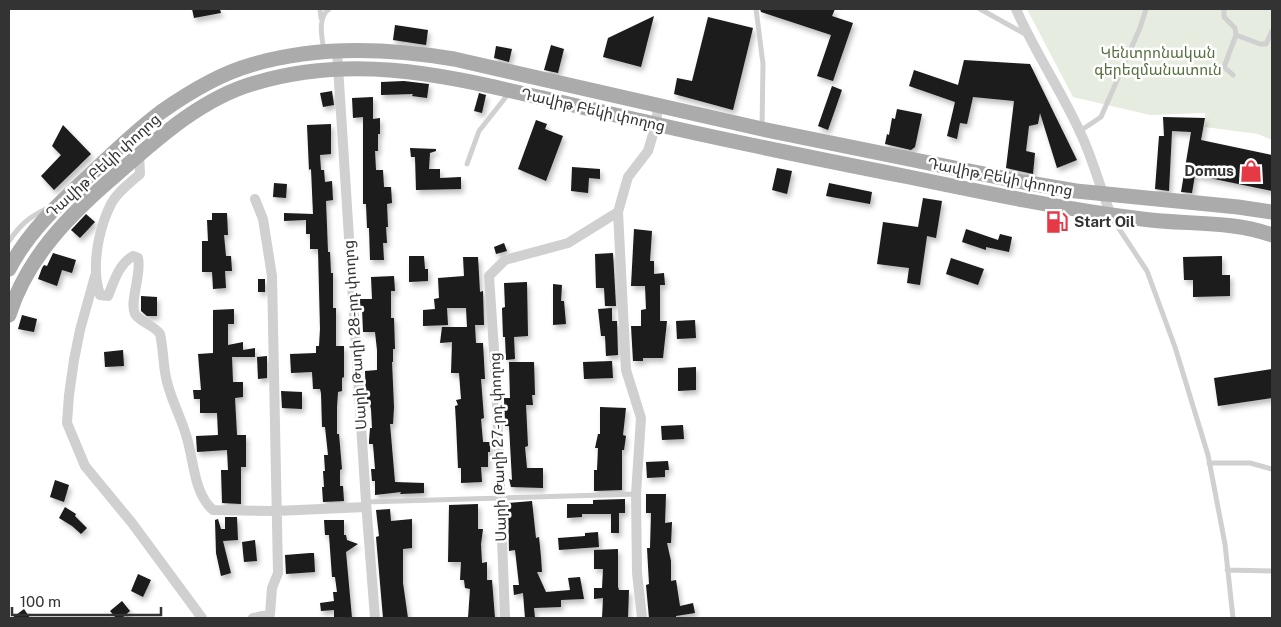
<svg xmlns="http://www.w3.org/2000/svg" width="1281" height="627" viewBox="0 0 1281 627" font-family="'Public Sans','Noto Sans Armenian',sans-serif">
  <defs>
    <filter id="shadow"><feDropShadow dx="2.5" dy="4" stdDeviation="2.5" flood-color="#0004"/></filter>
  </defs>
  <rect width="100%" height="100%" fill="#fff"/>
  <path fill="#e6ecdf" d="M1027 9H1272V140L1258 134 1205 127V113L1150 115 1073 97Z"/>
  <path fill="#1a1a1a" filter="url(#shadow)" d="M192 9H220L221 13 194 18Z
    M760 9H835L832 16 853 23 833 81 817 76 831 35 761 12Z
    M654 16 641 67 603 57 608 38Z
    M708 17 753 28 733 110 674 94 677 78 692 81Z
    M395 25 428 30 426 45 393 40Z
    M551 45 564 49 558 73 544 70Z
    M496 46 512 49 509 62 494 58Z
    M964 60 1030 64 1077 160 1057 168 1040 113 1038 124 1029 126 1026 151 1035 153 1033 174 1006 168 1014 101 973 97 967 124 960 123 957 139 947 136 955 102 909 86 914 70 958 85Z
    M404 81 429 84 427 98 412 96 413 94 381 95V82Z
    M832 86 842 90 828 130 818 126Z
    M332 91 334 105 323 107 320 93Z
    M479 93 486 95 482 113 474 111Z
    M373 97V119L380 118V134H378V151H375L376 170H383L384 187H391L392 203 387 204 388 227H386L387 243H383L384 260H370L369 228H367L366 204H363V117L353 118 352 98Z
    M897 109 922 114 915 147 911 150 885 144 887 134 889 135 892 118 895 119Z
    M1163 117 1205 118 1201 140 1272 155V191L1195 175 1192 193 1181 192 1191 132 1172 131 1169 191 1155 189 1159 136H1164Z
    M536 120 547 124 545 129 563 136 546 181 518 169Z
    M331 124V154L320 155 321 170H324L325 182 332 181 333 200 326 201 328 252H330L331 273H333V308H336V346H344V377L342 378V391L338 392 337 407V434H339L342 469 340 470V486H343L344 501 323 502 322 487H324L323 471H325L324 455H328L325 427H322L321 393 320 389H313L312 372 291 373 290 354 316 353V346H319L320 329 318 249H310V234H306V220L284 221V213L313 214 311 169 309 170 307 125Z
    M63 125 91 154 54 190 41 176 61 155 52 146Z
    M410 148 436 149V151L430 153 429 169H440V178L461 177V189L416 190 415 157H411Z
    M572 167 600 169V179L589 178 588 193 571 191Z
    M777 168 792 171 787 194 772 190Z
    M274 183 287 184 286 198 273 197Z
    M829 183 872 192 870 204 826 196Z
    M923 198 942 201 936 238 927 236 920 285 907 283 909 268 877 264 883 222 918 227Z
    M212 213H227L228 235H224L226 256H231L232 271H225L226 288 213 289 212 272H202V241H208L207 220H212Z
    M86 214 95 222 80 238 71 230Z
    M634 229 652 231 650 261H654V274L664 273 665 285H660V321H667L663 358H643V361H633L631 326H641V310L646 309 645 286H631Z
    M966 229 998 240 1000 234 1012 237 1009 252 986 247V250L962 242Z
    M504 243 507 251 496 254 494 247Z
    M53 253 76 260 72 273 62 270 57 286 38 279 42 268 44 265 47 266Z
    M613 253 616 306H605L604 288H596L595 254Z
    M409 256H424L425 269H428V281L409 282Z
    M1222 256V275H1230V296L1193 297V280H1184L1183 257Z
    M463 257H478L480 292 483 291 484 325H475L476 343H483L485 379H481L484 418 481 419 483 442H490V452H488V467H481L482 482 461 483V468H458L456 423 455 406 458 405 456 400 461 399 459 373H451L452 342 440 343 442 327H467L466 308H447L448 325 423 326V310L435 309 434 299 439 298 438 278 464 276Z
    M951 258 984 269 978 285 946 274Z
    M394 276 395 291H391V318H394L395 349H393V362H392L394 407 393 424H390L395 482 424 483V493L400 494 401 492 375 495V481H372L371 469H375L373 444H369V441L370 428H372L371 409 369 401H366L365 371 377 370V350L375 332H363L362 308H360V299H372L371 277Z
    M258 279H265V292H258Z
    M527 282 528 336 514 337 515 359 506 360 505 337H503L502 308 505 307 504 283Z
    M553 284 562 285 561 301H564L566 324 553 325Z
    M141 296 157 297V316H147L141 311Z
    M612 308V321H617L618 355 606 356 605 336H601L598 309Z
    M234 309V324H228V345L243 342V350L255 348V357H232L233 382H243V397L235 398 237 435H246V467H241V504L222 503 221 470H228L227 450 197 452 196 436 218 435 217 413H200V399H194L193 390H201L198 354 213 353V310Z
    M22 315 37 319 34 332 18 329Z
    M695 320 696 338 677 339 676 321Z
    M123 350 124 366 105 367 104 352Z
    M267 356V378L258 379 257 357Z
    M612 361 613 378 584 379 583 362Z
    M509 362H534L535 395H532L533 405H526L528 446 525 447 527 468H543V488L511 487 509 479 512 480 509 426H505L504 398H510Z
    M696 367V390L678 391V368Z
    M1272 369V398L1218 406 1214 378Z
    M281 391 302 392V409L282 408Z
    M600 407 626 408 623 435 626 436 624 450H622V490L594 491V470H597L598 448H595L598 434H600Z
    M683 425 684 439 662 440 661 426Z
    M668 461 669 470H665V477L647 478 646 462Z
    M55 480 69 485 64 502 50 497Z
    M646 494H666L665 523 672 522 671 543H667L671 561V581L676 580 680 606 693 603 695 613 676 616V618H649L646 585 649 584 647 548H650L651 513H646Z
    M625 499V513H619V533H611V514H582V517L567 518V504H593V500Z
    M532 501 536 538 539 537 541 557 542 572H537L546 592 570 590 568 578 580 577 584 599 561 600V607L534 608 535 618H525L523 593 514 595 513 585H519L515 550 509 551 508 503Z
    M478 504V529H483L481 544 482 563 487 562V580H492L495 618H468L470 589 465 588 464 580H460L461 562H448L449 505Z
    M65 507 76 514 75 516 87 528 81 534 72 526 59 518Z
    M390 509 391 521 412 519V548L403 549V583L408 618H383L376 537 379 536 376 510Z
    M225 517H237L238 540 223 541 231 573 221 576 216 553 215 520 218 519 221 529H225Z
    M324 520H344V535H346L347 540 358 544 346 552 352 618H334V610L321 611 320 603 334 601 333 592H337L335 577H332L329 535H325Z
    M598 532 599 547 559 550 558 538 585 536V533Z
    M255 540 257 561 244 562 242 542Z
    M618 549V587L619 590H629L628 618H602L603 598 594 599V588H602L603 569H594V550Z
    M310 553H314L315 572 286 574 285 555Z
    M138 574 151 580 143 597 131 591Z
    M122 601 130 611 122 618H116L110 611Z
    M24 609 30 618H12Z"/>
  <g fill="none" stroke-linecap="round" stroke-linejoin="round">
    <path stroke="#d0d0d0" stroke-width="5" d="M320 9 321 18
      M756 9 763 64 762 128
      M980 9 1027 35
      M1224 9V17L1235 28 1236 35 1224 67 1233 75
      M1236 35 1260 44H1266L1272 31
      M324 51C322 37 317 18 329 9
      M1080 131 1101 117 1140 28 1146 9
      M467 164 479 131 509 93
      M1112 218 1147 271 1175 347 1208 455 1225 544 1233 618
      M9 241C21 224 29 217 48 208
      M1209 463H1250L1272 469
      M366 502 636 494
      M1227 570 1272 571"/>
    <path stroke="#d0d0d0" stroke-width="10" d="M1016 9C1034 51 1061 90 1080 132 1093 159 1100 188 1111 215
      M337 51 366 502 375 618
      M139 154 140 174C130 183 117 192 111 204 101 224 95 250 96 272 96 280 98 288 100 295L108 296C114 282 118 265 133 256L138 258C142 274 129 302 135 314 141 323 154 325 160 334 163 347 163 359 165 372 168 395 180 414 186 435 194 458 193 493 213 510L276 511 366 507
      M95 276 80 330 74 360 69 395 67 423 85 466 132 523 202 618
      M253 618 270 614 272 588 278 573 272 276 263 219 255 199
      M505 618 496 380 489 276 505 260 568 243 618 212
      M642 618 637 573 636 494 641 418 626 370 618 212 628 177 648 151 656 124 658 106"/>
    <path stroke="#ababab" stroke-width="15" d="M9 269C29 230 62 201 93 172 115 151 137 130 161 112 188 93 219 74 251 65 317 45 387 48 454 59L762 129 1023 182 1076 191 1238 207 1272 212
      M9 315C27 257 71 213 117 174 158 138 202 98 255 83 349 55 436 73 529 95 570 104 610 114 651 123 737 143 823 160 909 177 986 193 1063 209 1142 219 1185 225 1231 220 1272 235"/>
  </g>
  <defs>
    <symbol id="shop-bare" viewBox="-9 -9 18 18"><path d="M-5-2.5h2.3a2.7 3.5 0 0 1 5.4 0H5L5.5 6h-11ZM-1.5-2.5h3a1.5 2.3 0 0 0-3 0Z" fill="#e63946" stroke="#fff" stroke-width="2.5" paint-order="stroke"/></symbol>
    <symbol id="fuel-bare" viewBox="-9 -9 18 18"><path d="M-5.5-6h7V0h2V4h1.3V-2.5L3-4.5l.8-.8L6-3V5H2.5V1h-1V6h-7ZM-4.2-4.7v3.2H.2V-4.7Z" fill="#e63946" stroke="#fff" stroke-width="2.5" paint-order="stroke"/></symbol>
  </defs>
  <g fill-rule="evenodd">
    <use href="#shop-bare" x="1235" y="155" width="32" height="32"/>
    <use href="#fuel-bare" x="1041" y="206" width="32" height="32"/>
  </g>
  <g text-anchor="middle" stroke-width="5" stroke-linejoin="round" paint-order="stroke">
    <g font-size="15" fill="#56703f" stroke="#fff">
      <text x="1158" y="58">Կենտրոնական<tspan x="1158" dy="17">գերեզմանատուն</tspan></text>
    </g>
    <g font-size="15" fill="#333" stroke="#fff">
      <text transform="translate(593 110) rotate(13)" y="5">Դավիթ Բեկի փողոց</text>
      <text transform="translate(103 166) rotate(-42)" y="5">Դավիթ Բեկի փողոց</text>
      <text transform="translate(1000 177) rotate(11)" y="5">Դավիթ Բեկի փողոց</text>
      <text transform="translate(355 335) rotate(-94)" y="5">Սարի Թաղի 28-րդ փողոց</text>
      <text transform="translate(498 447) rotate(-92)" y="5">Սարի Թաղի 27-րդ փողոց</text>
    </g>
    <g font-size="15" font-weight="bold" fill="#333" stroke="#fff" text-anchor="end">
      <text x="1234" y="176">Domus</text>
      <text x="1074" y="227" text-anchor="start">Start Oil</text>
    </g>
  </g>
  <rect width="1281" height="627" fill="none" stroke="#333333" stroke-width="20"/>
  <path d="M12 607v8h149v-8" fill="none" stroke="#333333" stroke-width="2.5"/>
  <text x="20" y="607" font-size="15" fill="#333333" stroke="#ffffff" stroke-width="4" paint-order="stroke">100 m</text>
</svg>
